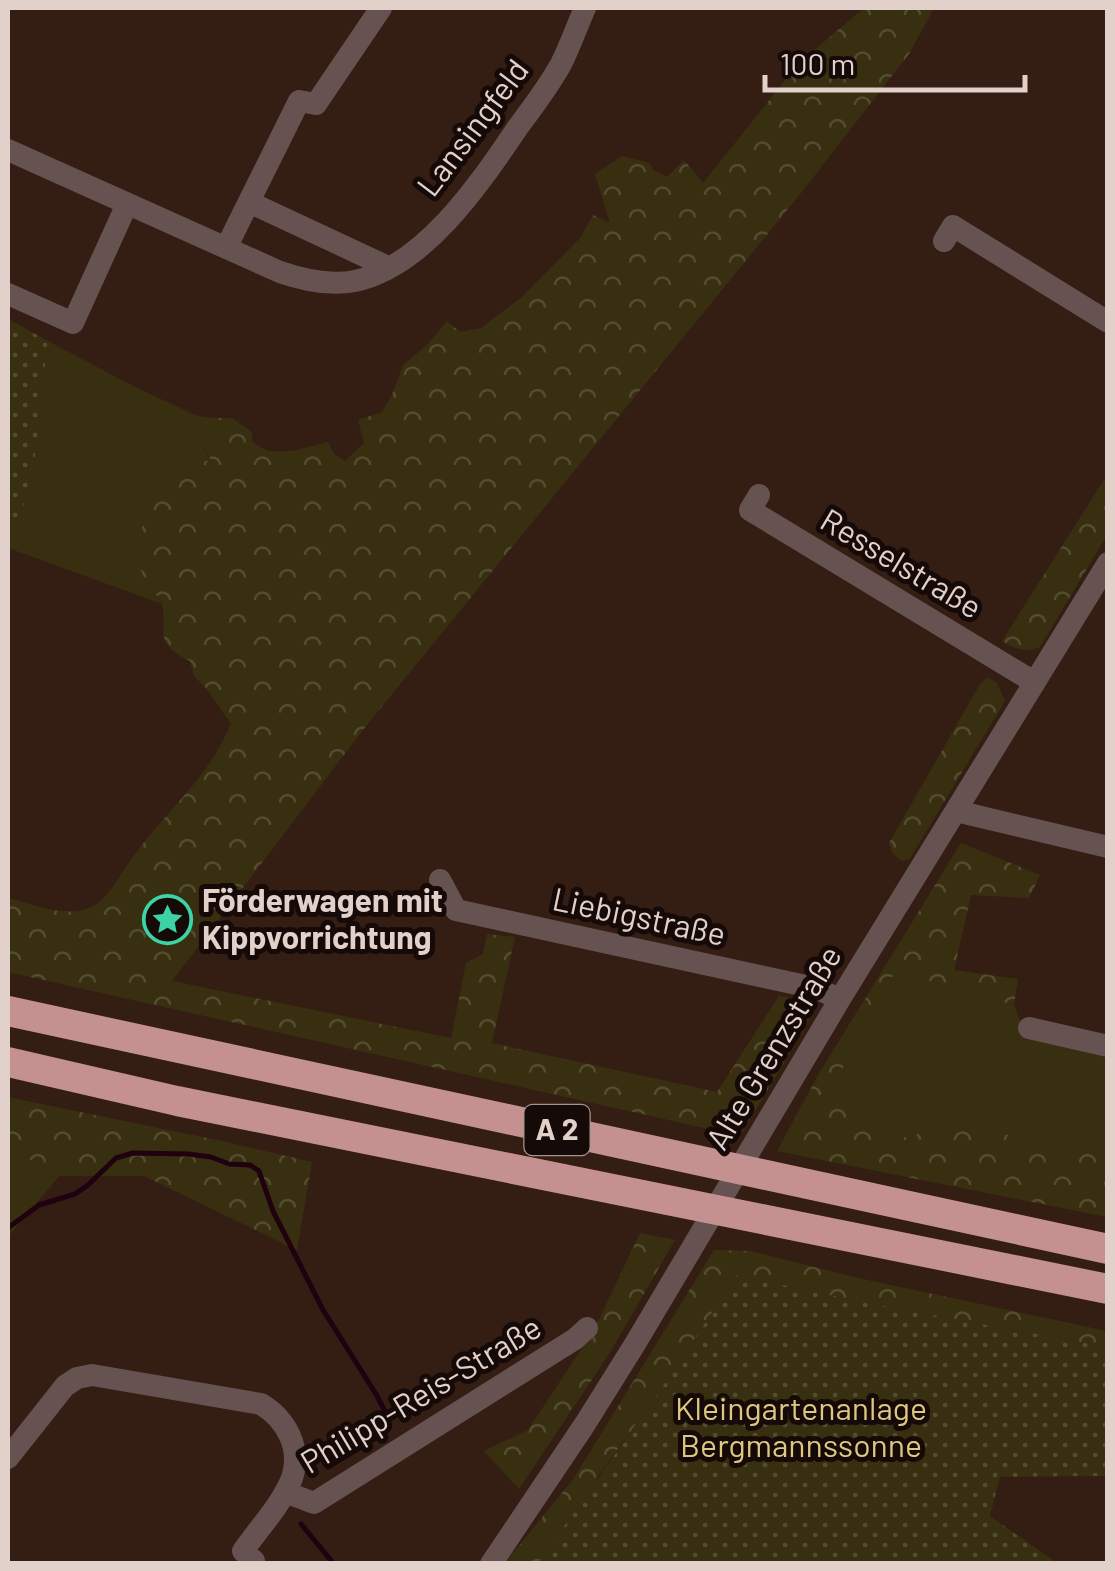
<svg xmlns="http://www.w3.org/2000/svg" width="1115" height="1571" viewBox="0 0 1115 1571" font-family="Barlow,sans-serif">
  <defs>
    <pattern id="forest-crowns" width="20" height="18" patternUnits="userSpaceOnUse" patternTransform="scale(2.5)"><rect width="20" height="18" fill="#382f10"/><path d="M2 6a3 3 0 1 1 6 0M12 15a3 3 0 1 1 6 0" fill="none" stroke="#544c31"/></pattern>
    <pattern id="park-dots" width="8" height="8" patternUnits="userSpaceOnUse" patternTransform="scale(2.5)"><rect width="8" height="8" fill="#382f10"/><path d="M2 2h.1M6 6h.1" fill="none" stroke="#544c31" stroke-width="1.8" stroke-linecap="round"/></pattern>
  </defs>
  <rect width="100%" height="100%" fill="#341d13"/>
  <path fill="#382f10" d="M48 341 139 389 198 416 215 418 198 441 211 461 143 576 162 604 8 548V535L31 491Z
    M901 973 1014 1005 1024 1031 1107 1049V1151H1046L990 1128 945 1119 908 1139 832 1089 889 978Z
    M8 1148 61 1174 8 1237Z"/>
  <path fill="url(#forest-crowns)" d="M864 8H934L909 54 801 193 366 726 172 981 451 1038 466 963 483 954 487 934 515 937 492 1043 717 1092 779 996C794 998 806 999 812 1013L804 1030 740 1136 8 972V898C33 904 65 919 91 907 106 901 117 880 126 867 151 828 188 797 213 758 220 747 226 735 231 724L207 689 194 676 190 661C182 657 169 650 165 641 161 630 166 614 161 602 156 593 147 586 143 576 124 532 165 467 211 460L198 441 215 418H232L252 432V442L268 451H292L328 442 334 454 345 461 364 443 358 420 382 412 392 395 403 365 427 345 447 321 460 332 481 328 522 297 581 237 593 215 610 223 595 174 622 156 650 163 653 170 667 177 684 160 703 183 799 63Z
    M1107 475V535L1040 647C1025 653 1015 649 1002 641Z
    M988 677 997 683 1005 701 909 860 902 861 893 854 889 843 980 684Z
    M961 843 1040 875 1029 898 971 895 954 970 1018 979 1014 1005 901 973 889 978 832 1089 908 1139 945 1119 991 1128 1046 1151H1107V1217L777 1151 818 1075Z
    M8 1097 217 1140 312 1162 297 1250 144 1176H62L8 1148Z
    M640 1233 675 1240 609 1354 519 1489 484 1451 528 1430 594 1330Z
    M714 1250 750 1251 858 1278 1107 1331V1347L862 1302 737 1276 655 1398 597 1478 571 1563 504 1564 574 1478Z"/>
  <path fill="url(#park-dots)" d="M8 319 48 341 31 491 8 535Z
    M737 1275 862 1302 1107 1347V1476L1000 1477 990 1516 1057 1563H538L655 1398Z"/>
  <g fill="none" stroke-linecap="round" stroke-linejoin="round">
    <path stroke="#1f010f" stroke-width="5" d="M8 1228 39 1205 75 1194 88 1185 116 1158 133 1153 188 1154 211 1157 229 1164 250 1165 259 1171 273 1211 323 1310 376 1394 387 1415V1426L382 1434 328 1467
      M301 1524 334 1564"/>
    <path stroke="#675252" stroke-width="22" d="M8 150 280 272C303 280 330 286 355 281 425 266 480 183 518 127 533 107 549 86 561 64 570 46 577 26 585 8
      M249 202 388 267
      M944 241 953 226 1108 322
      M226 248 299 101 316 104 381 8
      M8 294 73 323 127 204
      M759 495 750 510 1034 682
      M956 811 1108 847
      M440 880 456 910 815 988 840 999
      M1029 1028 1108 1046
      M8 1458 65 1386 77 1378 92 1375 261 1404C286 1419 302 1448 292 1478 282 1504 259 1528 243 1551L254 1561
      M285 1492 314 1503 575 1339 587 1328
      M491 1564 585 1424 635 1344 840 999 1108 563"/>
    <path stroke="#c49190" stroke-width="30" d="M8 1011 1108 1249
      M8 1062 177 1101 1108 1289"/>
  </g>
  <defs>
    <symbol id="sight-ring" viewBox="-11 -11 22 22"><circle r="9.5" fill="#150a07" stroke="#3cd4a4" stroke-width="1.5"/><path d="M0-6L1.8-2.2L6-1.7L2.9 1.2L3.7 5.4L0 3.3L-3.7 5.4L-2.9 1.2L-6-1.7L-1.8-2.2Z" fill="#3cd4a4"/></symbol>
  </defs>
  <g fill-rule="evenodd">
    <use href="#sight-ring" x="140" y="892" width="55" height="55"/>
  </g>
  <g text-anchor="middle" stroke-width="10" stroke-linejoin="round" paint-order="stroke">
    <rect fill="#150a07" stroke="#a49590" stroke-width="2.5" x="524.5" y="1105" width="65" height="50" rx="8"/>
    <g font-size="30" font-weight="bold" fill="#e1d1ca">
      <text x="557" y="1140">A 2</text>
    </g>
    <g font-size="32" fill="#e1d1ca" stroke="#150a07">
      <text transform="translate(473 128) rotate(-53)" y="11">Lansingfeld</text>
      <text transform="translate(901 564) rotate(31)" y="11">Resselstraße</text>
      <text transform="translate(639 917) rotate(12)" y="11">Liebigstraße</text>
      <text transform="translate(774 1048) rotate(-59)" y="11">Alte Grenzstraße</text>
      <text transform="translate(421 1395) rotate(-31)" y="11">Philipp-Reis-Straße</text>
    </g>
    <g font-size="32" font-weight="bold" fill="#e1d1ca" stroke="#150a07" text-anchor="start">
      <text x="202" y="912">Förderwagen mit<tspan x="202" dy="37">Kippvorrichtung</tspan></text>
    </g>
    <g font-size="32" fill="#ddc781" stroke="#150a07">
      <text x="801" y="1420">Kleingartenanlage<tspan x="801" dy="37">Bergmannssonne</tspan></text>
    </g>
  </g>
  <rect width="1115" height="1571" fill="none" stroke="#e1d1ca" stroke-width="20"/>
  <path d="M765 75v15h260v-15" fill="none" stroke="#e1d1ca" stroke-width="5"/>
  <text x="780" y="75" font-size="30" fill="#e1d1ca" stroke="#150a07" stroke-width="8" paint-order="stroke">100 m</text>
</svg>
